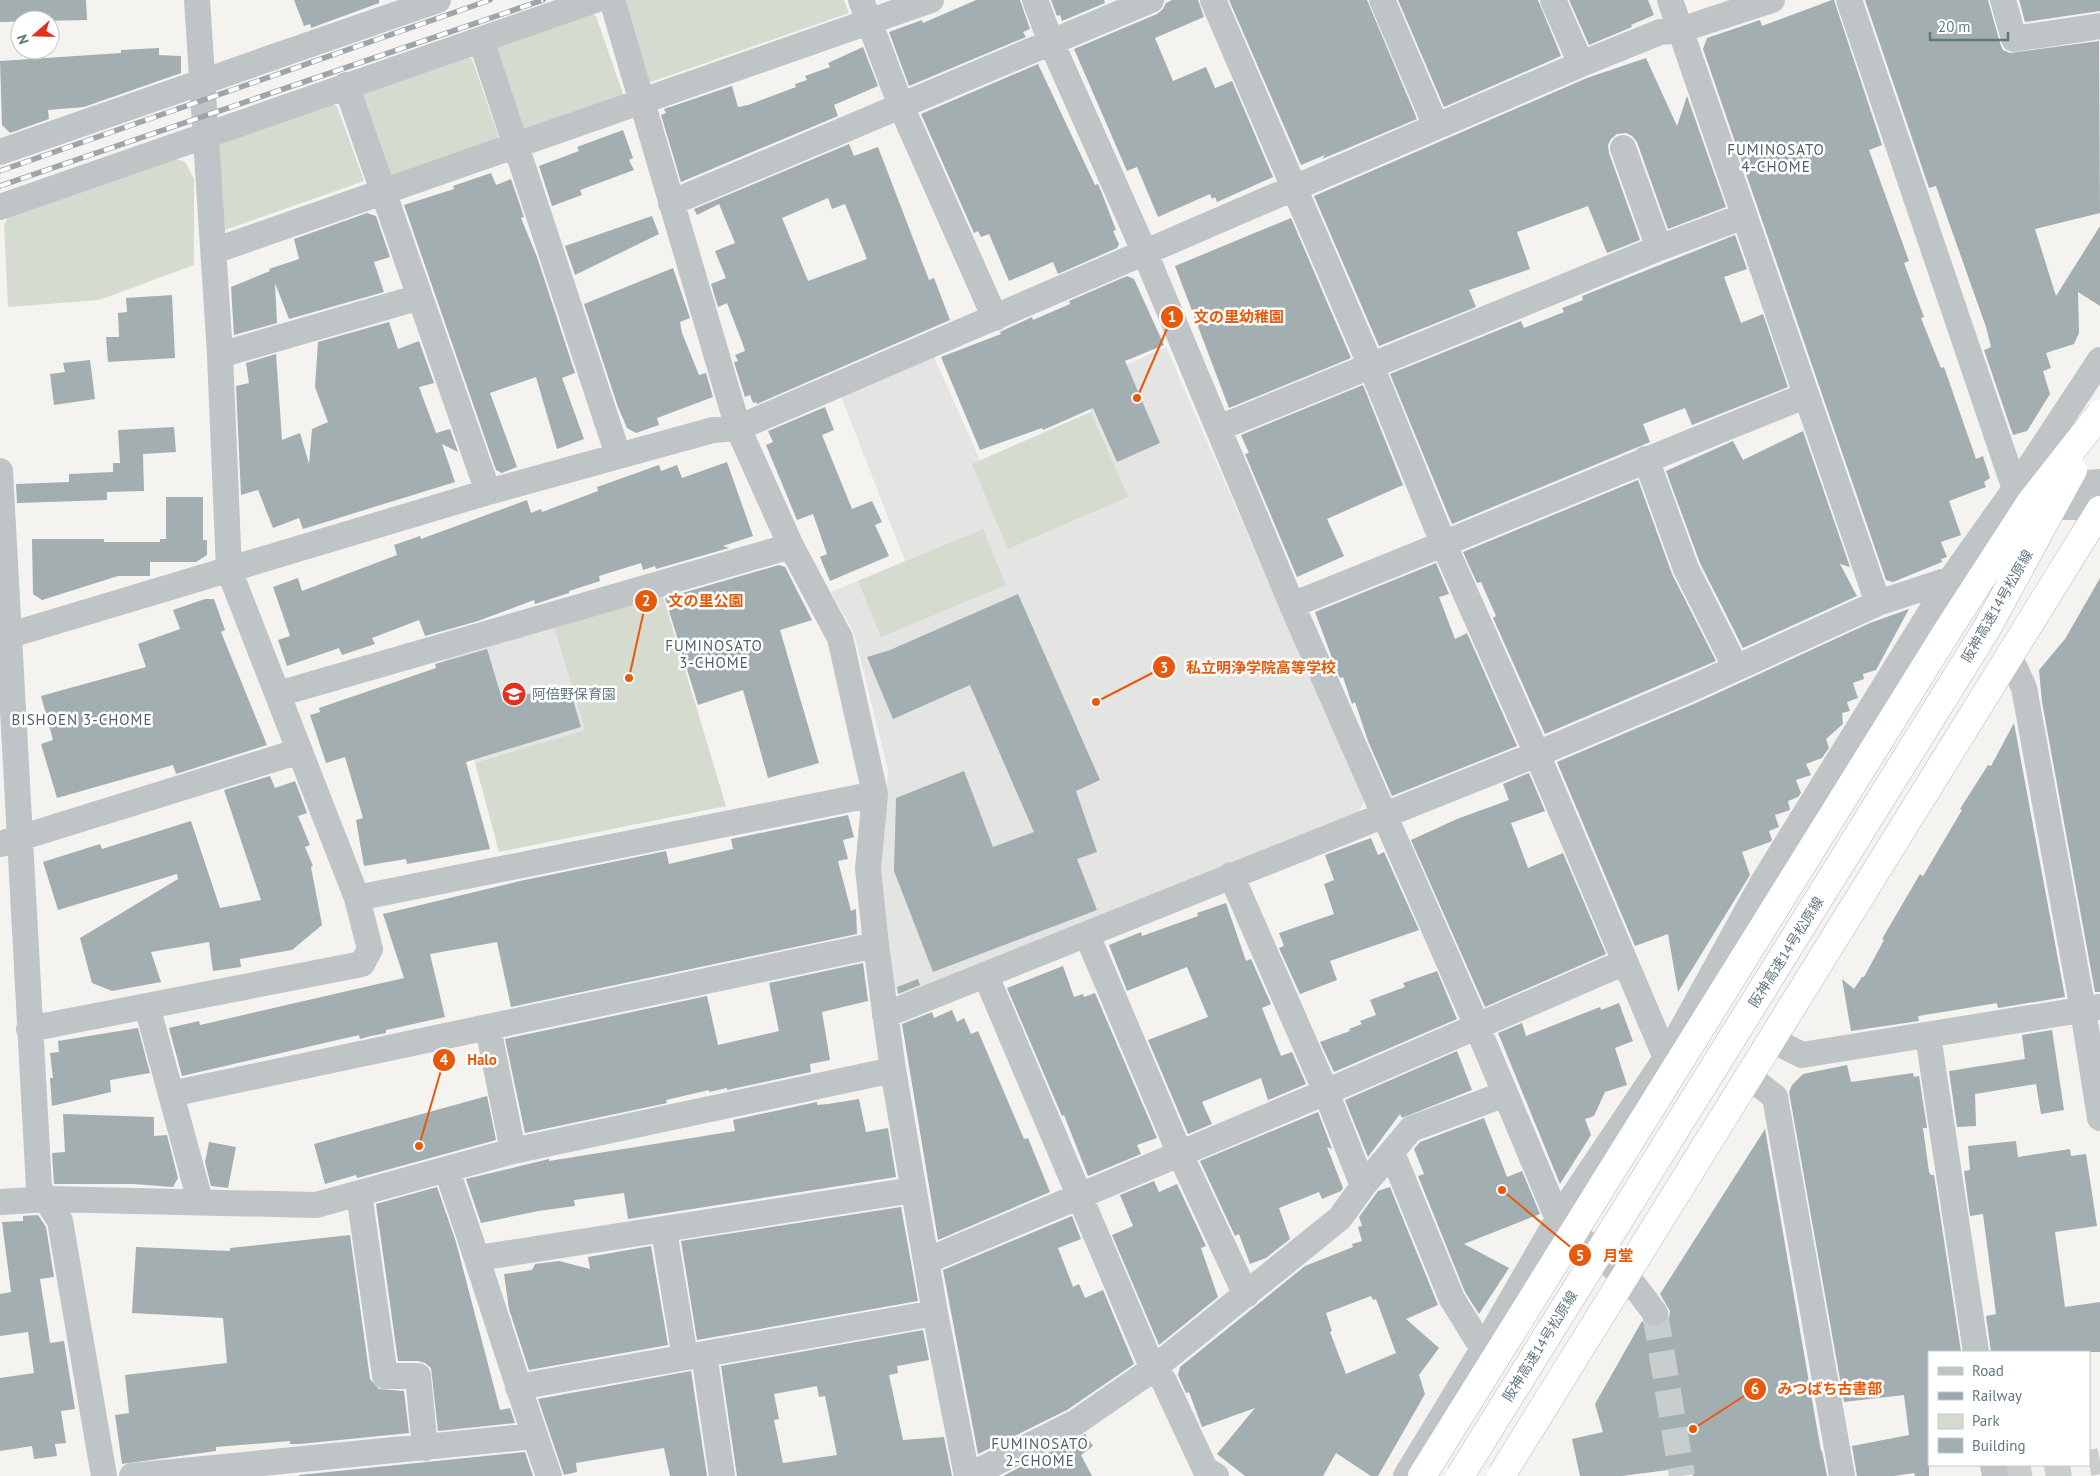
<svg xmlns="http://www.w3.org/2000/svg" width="2100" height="1476" viewBox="0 0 2100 1476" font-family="'PT Sans','Noto Sans JP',sans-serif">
  <rect width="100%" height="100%" fill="#f4f3ef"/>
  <path fill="#e4e5e3" d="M1166 347 1364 802 1356 818 905 997 891 984 877 889 888 770 854 633 831 592 905 561 841 396 934 357 980 460 1091 412 1081 385Z
    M554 627 586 730 475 763 442 657Z"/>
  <path fill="#d6dbd0" d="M623 0H844L849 13 648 83Z
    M586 10 596 16 623 94 522 130 492 49Z
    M460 53 472 59 499 138 388 177 358 99 366 86Z
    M326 102 337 106 364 181 222 231 218 142Z
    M174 158 185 162 194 179V265L99 300 8 307 4 226 9 215Z
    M1091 412 1128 497 1008 549 972 464Z
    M983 529 1006 585 881 637 858 581Z
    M662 593 726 806 499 852 475 763 585 730 554 627Z"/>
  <path fill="#a3aeb1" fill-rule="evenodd" d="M0 0H86L87 20 0 22Z
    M294 0H379V3L311 28 310 24 304 26Z
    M976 0H1020L1030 29 1023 32 1026 37 909 86 889 32 922 20 923 23Z
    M1051 0H1104L1105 3 1062 21 1060 15 1057 16Z
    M1172 0H1198L1204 17 1155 38 1173 81 1206 67 1215 88 1232 81 1273 177 1217 202 1215 197 1212 199 1210 194 1158 217 1137 167 1127 171 1074 49 1157 14 1163 9 1166 3Z
    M1229 0H1367L1417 119 1322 159 1325 155 1301 165Z
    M1398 0H1538L1561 56 1444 107Z
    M1569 0H1648L1654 15 1631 25 1632 27 1589 45Z
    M1832 0H1834L1882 145 1869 150 1909 261 1904 263 1924 317 1921 318 1941 368 1944 367 1976 459 1983 456 1990 478 1984 482 1986 487 1949 501 1961 535 1941 542 1947 557 1941 559 1942 562 1893 582 1886 580 1703 49 1707 38 1760 20 1762 26Z
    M1865 0H1988L2000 43 2003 50 2010 53 2099 41 2100 213 2035 229 2056 296 2100 226V306L2078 292 2079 333 2074 344 2046 353 2051 368 2043 371 2050 394 2027 431 2013 435 1984 350 1991 347 1986 327 1936 186 1929 188Z
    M2019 0H2100V11L2025 22Z
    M863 47 878 86 834 105 838 116 681 182 661 115 666 113 664 109 732 86 738 107 748 105 796 87 795 84 807 80 805 76 830 67 828 63Z
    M159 48V55L181 56V73L84 107 48 110 49 119 10 133 2 125 0 61 121 53V50Z
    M1646 58 1677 126 1687 96 1726 207 1668 229 1637 142 1632 136 1626 133 1617 134 1611 139 1608 145 1609 153 1640 240 1607 253 1588 206 1517 232 1530 269 1469 290 1476 307 1379 346 1314 196 1587 78Z
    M1038 64 1095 185 1098 184 1101 191 1116 230 1113 231 1119 244 1117 248 1058 274 1053 262 1009 281 989 234 981 237 978 231 974 233 921 114Z
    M623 130 633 158 629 160 634 170 580 190 582 195 552 206 539 166 579 151 577 147Z
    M849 144 854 156 878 147 929 280 934 278 950 320 757 404 756 402 753 403 750 395 745 397 734 362 738 361 735 355 745 351 742 342 727 303 718 307 711 284 726 278 715 251 735 243 719 204 697 215 694 209ZM828 198 832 209 845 204 867 259 808 281 782 218Z
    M491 173 496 185 511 179 524 217 521 218 537 257 575 373 562 378 584 439 557 449 536 377 490 393 517 467 502 473 496 470 404 205 454 189 453 186Z
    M367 213 376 216 390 257 374 262 384 292 289 319 275 283 277 323 234 335 231 287 270 271 269 269 299 259 294 239Z
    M652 216 659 234 575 275 565 246Z
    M1291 218 1351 358 1229 408 1175 266Z
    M1735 235 1747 269 1724 277 1741 323 1763 314 1788 387 1692 425 1685 408 1643 424 1650 442 1452 524 1390 374 1521 321 1524 328 1564 312 1562 308 1583 300 1582 296Z
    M673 268 690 318 680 322 682 333 699 375 706 373 713 397 657 418 659 425 636 433 627 428 618 407 584 304Z
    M1127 276 1134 279 1164 345 1125 361 1160 443 1117 462 1093 408 1043 430 1042 428 980 450 941 357 1001 334 1000 332 1004 330 1032 317 1033 320 1070 304 1069 301Z
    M172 295 175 358 108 362 106 337H119L118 313 127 312 126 298Z
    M389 322 398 349 419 341 434 383 419 387 436 433 450 429 458 452 442 444 455 482 303 529 299 518 273 528 258 490 241 495 236 386 249 383 246 363 276 354 282 440 300 433 309 464 312 429 328 422 315 387 318 342Z
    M90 360 95 399 54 405 50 374 65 372 63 363Z
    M1363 385 1403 485 1327 519 1344 556 1297 577 1245 454 1249 453 1241 435Z
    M825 407 834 430 822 435 852 509 872 501 882 522 875 525 889 556 830 581 820 557 827 554 813 514 797 520 766 445 773 442 768 431Z
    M174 427 176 452 143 454 144 491 107 492V500L17 503 16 484 69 482V474L113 472V463H120L118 430Z
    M1803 431 1850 567 1840 564 1857 596 1743 648 1700 563 1666 471 1733 441 1743 460Z
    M727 462 753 536 723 546 729 548 656 569 655 566 643 570 641 563 599 576 600 581 569 591V593L535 604 534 600 478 621 425 636 419 620 372 638 375 644 342 655 339 648 287 666 278 640 290 636 273 587 298 578 302 591 397 555 394 545 420 536 421 539 527 500 531 513 541 509 542 512 598 491 597 487 659 465 661 471 677 465 682 478Z
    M1638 480 1672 574 1716 661 1545 734 1493 618 1496 616 1481 582 1477 583 1463 552Z
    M166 497H203V540H207V555L196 562H150V576H118L42 600 33 594 32 539H104V542H160V539H166Z
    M1436 563 1449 594 1439 597 1455 639 1467 633 1517 746 1392 796 1368 741 1355 702 1352 704 1343 677 1340 678 1335 666 1315 612Z
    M779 565 785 567 812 620 780 630 819 763 768 778 743 690 698 705 665 598Z
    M2100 578V992H2095L2042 702 2039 670 2065 639Z
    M1018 594 1100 780 1076 791 1097 852 1077 859 1097 910 933 972 894 871 896 798 964 771 993 847 1034 832 970 685 893 719 867 657 890 650Z
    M205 599H214L225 630 221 632 267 745 176 774 173 765 57 798 41 744 53 740 41 696 146 667 138 644 180 629 173 610Z
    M1909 609 1876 670 1863 674 1864 679 1853 683 1858 698 1847 702 1850 711 1842 713 1843 724 1826 739 1829 748 1822 758 1806 764 1811 775 1796 780 1801 793 1798 797 1788 801 1790 810 1775 815 1779 827 1769 831 1772 840 1770 842 1742 852 1750 875 1678 992 1668 934 1635 946 1557 762 1696 703 1870 623Z
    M487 649 503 702 541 690 543 694 569 686 581 727 466 762 490 849 407 864 406 859 364 866 356 820 363 818 345 757 326 763 310 715 320 712 319 708 436 668 435 664Z
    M2014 723 2065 997 1998 1008 1997 1003 1949 1011 1918 1016 1919 1021 1851 1031 1842 979 1854 989 1862 977H1864L1884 940 1882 939 1920 874 1923 876 1962 810 1960 809 1988 765 1991 766Z
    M1529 773 1545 811 1511 823 1528 868 1563 853 1606 954 1485 1007 1411 840 1457 819 1509 800 1503 784Z
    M270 776 275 788 295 781 300 794 307 813 298 816 310 845 305 847 313 866 311 867 322 925 292 950 240 959 241 967 213 971 209 942 151 952 161 982 112 991 92 983 80 938 178 879 177 874 58 910 43 862 100 844 102 849 191 821 220 908 261 900 224 790Z
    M848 815 854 837 843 840 848 859 838 861 851 911 856 909 857 934 511 1007 497 942 430 954 445 1017 386 1030V1033L371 1036 360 1039 359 1035 182 1076 169 1028 199 1021 200 1025 404 978 383 914 520 881 666 851 669 864 733 849 731 839Z
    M1371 838 1378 855 1384 852 1419 930 1330 961 1337 980 1300 994 1279 948 1284 946 1279 933 1334 914 1324 884 1334 880 1325 855Z
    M1226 903 1246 961 1251 959 1271 1004 1262 1008 1281 1056 1292 1052 1306 1084 1268 1100 1261 1078 1202 1102 1212 1124 1188 1134 1148 1040 1208 1017 1187 967 1127 991 1109 945 1141 932 1142 936 1198 916 1197 913Z
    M863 963 868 1001 822 1012 830 1060 810 1064 811 1072 727 1090V1088L709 1092V1090L666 1100 667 1103 525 1133 505 1039 707 996 718 1045 779 1031 769 983Z
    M1063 966 1074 997 1083 994 1084 997 1095 993 1157 1138 1137 1145 1141 1154 1088 1176 1064 1115 1062 1116 1007 988Z
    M1437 971 1457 1019 1334 1072 1320 1042 1350 1031 1349 1029 1362 1024 1360 1021 1376 1015 1370 1000 1405 987 1403 983Z
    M918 979 920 985 898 994 897 987Z
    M1619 1003 1633 1041 1615 1048 1627 1085 1605 1092 1594 1116 1585 1119 1591 1135 1560 1184 1498 1033 1522 1023 1526 1036 1600 1007 1601 1010Z
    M952 1010 957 1022 964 1018 971 1034 978 1031 1024 1139 1028 1138 1050 1192 938 1240 902 1024 932 1012 934 1018Z
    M138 1028 150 1073 110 1080 111 1092 52 1106 50 1078H53L50 1053 59 1052 58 1041Z
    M2052 1030 2064 1110 2041 1114 2036 1084 1975 1094 1976 1126 1957 1127 1949 1071 2025 1059 2022 1035Z
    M1457 1051 1472 1090 1402 1118 1400 1114 1368 1157 1345 1100Z
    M1847 1065 1851 1082 1913 1073 1914 1077 1919 1076 1927 1128H1923L1929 1172 1931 1175H1934L1961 1352H1929V1476H1915L1914 1473 1894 1476H1857L1852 1446 1909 1435 1904 1395 1844 1402 1789 1092 1792 1085 1803 1074Z
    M487 1096 496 1140 357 1178 356 1175 325 1184 314 1144Z
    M859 1099 866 1132 888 1128 896 1177 628 1219 624 1193 574 1200 575 1206 538 1211 481 1223 466 1179 549 1159V1161L735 1131 733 1120 817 1102V1105L828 1104Z
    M1318 1112 1332 1149 1327 1147 1343 1188 1341 1191 1322 1199 1319 1192 1279 1208 1290 1239 1266 1258 1250 1264 1239 1234 1235 1236 1200 1161Z
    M63 1114 154 1117V1136L167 1135 178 1178 173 1187 133 1184H54L52 1153 65 1152Z
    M1484 1118 1507 1177 1522 1171 1540 1214 1464 1244 1509 1268 1479 1314 1465 1292 1418 1176 1424 1174 1414 1149 1420 1142Z
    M1765 1129 1821 1451H1822L1827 1476H1693L1691 1467 1622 1476H1580L1572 1439 1603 1432 1595 1404 1642 1321 1649 1327 1656 1328 1664 1325 1669 1319 1670 1311 1660 1294Z
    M2016 1141 2018 1157 2070 1149 2071 1156 2086 1154 2097 1226 2055 1232 2065 1307 2100 1302V1352H1991L1986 1316 1996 1314 1983 1214 1970 1216 1964 1171 1970 1170 1968 1146Z
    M209 1142 236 1147 228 1188 211 1186 205 1162Z
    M1154 1181 1159 1192 1177 1184 1206 1246 1201 1248 1218 1297 1159 1345 1112 1235 1133 1226 1120 1195Z
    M437 1187 456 1242 500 1410 510 1408 515 1423 438 1431 431 1368 425 1363 418 1361H398L376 1204Z
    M1390 1187 1438 1305 1406 1319 1439 1348 1419 1375 1425 1394 1378 1476H1371L1336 1453 1323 1476H1245L1217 1454 1255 1408 1202 1427 1189 1392 1186 1393 1178 1375 1180 1367 1305 1266 1353 1247 1352 1244 1362 1241 1358 1227 1362 1226 1359 1217 1378 1191ZM1371 1296 1373 1300 1376 1299 1396 1353 1346 1374 1330 1332 1332 1331 1326 1313Z
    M901 1207 918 1301 697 1340 681 1241Z
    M38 1215 46 1227 54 1277 40 1279 50 1343 64 1341 75 1409 61 1411 66 1443 55 1444 57 1456 34 1459 32 1446 0 1451V1378L34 1373 28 1332 0 1336V1294L11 1292 2 1222 23 1221V1216Z
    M1072 1216 1081 1239 1058 1248 1073 1287 1079 1284 1085 1298 1103 1290 1134 1364 1067 1410 978 1454 943 1270Z
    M350 1235 370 1379 379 1389 404 1391 409 1433 300 1444H290V1441L216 1447V1451L122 1464 115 1415 129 1413 125 1375 227 1363 223 1318 132 1313 136 1247 230 1251V1248Z
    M651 1246 668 1345 529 1370 509 1309 504 1274 532 1270 535 1264 559 1261 590 1269 588 1257Z
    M923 1330 929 1360 897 1366 898 1373 889 1375 903 1440 944 1437 952 1476H737L721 1366ZM817 1386 819 1397 825 1396 837 1455 783 1463 774 1420 779 1419 774 1394Z
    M691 1371 707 1476H670L664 1448 576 1463 577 1472 564 1475 538 1399Z
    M1085 1434 1093 1446 1081 1455 1092 1476H1003Z
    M525 1452 533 1476H299V1475Z"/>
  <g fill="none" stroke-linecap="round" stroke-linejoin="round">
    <path stroke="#c8cece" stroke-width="26" stroke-dasharray="26 13" stroke-linecap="butt" d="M1655 1313 1682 1476
      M2089 1463 2100 1461
      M2006 1476 2076 1465"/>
    <path stroke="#bfc4c6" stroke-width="26" d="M612 0 738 428 791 546 840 638 875 794 868 869 876 945 893 1070 935 1313 967 1476
      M861 0 901 106 995 318
      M1035 0 1051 42 1145 253 1292 605 1473 1017 1558 1219 1633 1284 1655 1313
      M1213 0 1371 366 1444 545 1537 754 1666 1058
      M1382 0 1436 126
      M1553 0 1581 64
      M1670 0 1878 603
      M1849 0 2015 489
      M2003 0 2014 39 2100 26
      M481 40 618 455
      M346 85 488 492
      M1623 148 1659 248
      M0 152 438 0
      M671 203 1151 0
      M0 207 595 0
      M214 251 931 0
      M220 355 420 297
      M1219 428 1659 248 1744 216
      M1646 459 1686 569 1736 668
      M0 471 39 1188 60 1221 104 1476
      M2045 486 2100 482
      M2033 507H2100
      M1292 605C1464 537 1633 464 1805 396
      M0 638 488 492 713 430 738 428 1581 64 1660 32 1680 30 1772 0
      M2015 668 2024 688 2083 1010 2100 1118
      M278 694 791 546
      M0 844 300 751
      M1231 875 1326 1092 1363 1186
      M357 898 875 794
      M1087 935 1180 1154 1246 1295
      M986 976 1153 1369 1164 1381 1205 1469 1216 1476
      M147 1006 200 1201
      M885 1015 1537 754 1690 689 1878 603 1951 579
      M488 1028 513 1151
      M29 1029 362 964 370 949 357 898 229 570 220 355 197 0
      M1928 1036 1976 1352
      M1782 1045 1802 1055 2099 1007
      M1757 1083 1775 1097 1842 1476
      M171 1094 876 945
      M1392 1153 1452 1299 1483 1349
      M447 1171C483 1272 513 1375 549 1476
      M359 1194 385 1376H418L425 1448
      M0 1202 48 1199 316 1205 513 1151 893 1070
      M664 1231 685 1357
      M478 1258 913 1190
      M926 1261 1326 1092 1625 962
      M704 1354 722 1476
      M518 1387 935 1313
      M1993 1465 1995 1476
      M132 1476 535 1436
      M969 1476 1075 1423 1153 1369 1340 1218 1363 1186 1411 1129 1505 1094
      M1406 1476 1483 1349 1558 1219 1666 1058 1763 882 1951 579 2015 489 2100 360"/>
    <defs>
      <path id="rail" d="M0 171 490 0
        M0 186 543 0"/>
    </defs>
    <use href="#rail" stroke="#9da6aa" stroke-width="5.5"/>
    <use href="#rail" stroke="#fff" stroke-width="4" stroke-dasharray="11" stroke-linecap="butt"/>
    <defs>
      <path id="highway-bridge" d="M1422 1476 1946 633 2030 503 2100 414
        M1460 1476 1987 628 2073 470
        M1501 1476 2100 510"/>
    </defs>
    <use href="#highway-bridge" stroke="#b4b8ba" stroke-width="29" stroke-linecap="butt"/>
    <use href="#highway-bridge" stroke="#fff" stroke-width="28"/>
  </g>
  <defs>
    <symbol id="school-disc" viewBox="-11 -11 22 22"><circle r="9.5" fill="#e5301e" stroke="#fff"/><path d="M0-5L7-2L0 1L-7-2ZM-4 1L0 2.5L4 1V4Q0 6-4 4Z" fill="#fff"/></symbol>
  </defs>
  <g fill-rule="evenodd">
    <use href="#school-disc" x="500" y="680" width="28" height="28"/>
  </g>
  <g text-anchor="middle" stroke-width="5" stroke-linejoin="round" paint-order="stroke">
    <g font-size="14" fill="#627881" stroke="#fff">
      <text transform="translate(1997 606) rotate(-60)" y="5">阪神高速14号松原線</text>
      <text transform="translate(1786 952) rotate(-58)" y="5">阪神高速14号松原線</text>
      <text transform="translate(1540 1346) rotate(-58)" y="5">阪神高速14号松原線</text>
    </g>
    <g font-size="14" fill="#627881" stroke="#fff" text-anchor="start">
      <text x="532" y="699">阿倍野保育園</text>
    </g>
    <g font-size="15" letter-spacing="1" fill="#505f66" stroke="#fff">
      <text x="1776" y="155">FUMINOSATO<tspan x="1776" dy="17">4-CHOME</tspan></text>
      <text x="714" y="651">FUMINOSATO<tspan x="714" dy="17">3-CHOME</tspan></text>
      <text x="82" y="725">BISHOEN 3-CHOME</text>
      <text x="1040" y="1449">FUMINOSATO<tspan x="1040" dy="17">2-CHOME</tspan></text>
    </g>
  </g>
  <path fill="none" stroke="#e8590c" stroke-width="2" d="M1137 398L1172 317M629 678L646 601M1096 702L1164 667M419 1146L444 1060M1502 1190L1580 1255M1693 1429L1755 1389"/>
  <g fill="#e8590c" stroke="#fff" stroke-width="2">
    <circle cx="1137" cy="398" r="5"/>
    <circle cx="629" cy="678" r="5"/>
    <circle cx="1096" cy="702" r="5"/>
    <circle cx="419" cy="1146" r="5"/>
    <circle cx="1502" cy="1190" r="5"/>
    <circle cx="1693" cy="1429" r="5"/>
    <circle cx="1172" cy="317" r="12"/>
    <circle cx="646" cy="601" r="12"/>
    <circle cx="1164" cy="667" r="12"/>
    <circle cx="444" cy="1060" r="12"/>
    <circle cx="1580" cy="1255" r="12"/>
    <circle cx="1755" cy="1389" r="12"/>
  </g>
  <g font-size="15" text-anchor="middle" font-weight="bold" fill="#fff">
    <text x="1172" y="322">1</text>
    <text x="646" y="606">2</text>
    <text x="1164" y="673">3</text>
    <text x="444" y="1065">4</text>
    <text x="1580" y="1261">5</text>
    <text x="1755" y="1394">6</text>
  </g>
  <g font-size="15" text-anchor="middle" font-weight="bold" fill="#e8590c" stroke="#fff" stroke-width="5" stroke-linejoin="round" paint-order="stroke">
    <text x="1239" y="322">文の里幼稚園</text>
    <text x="706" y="606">文の里公園</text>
    <text x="1261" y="673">私立明浄学院高等学校</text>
    <text x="482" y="1065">Halo</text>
    <text x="1618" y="1261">月堂</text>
    <text x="1830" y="1394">みつばち古書部</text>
  </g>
  <rect x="1928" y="1351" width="162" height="115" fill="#ffffff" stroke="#c0c9cd"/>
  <rect x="1938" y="1367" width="25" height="8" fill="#bfc4c6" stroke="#c0c9cd"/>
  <text x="1972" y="1376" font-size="15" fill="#627881">Road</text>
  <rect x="1938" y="1392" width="25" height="8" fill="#9da6aa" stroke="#c0c9cd"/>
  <text x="1972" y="1401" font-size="15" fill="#627881">Railway</text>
  <rect x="1938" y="1414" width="25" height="15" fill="#d6dbd0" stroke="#c0c9cd"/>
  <text x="1972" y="1426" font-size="15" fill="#627881">Park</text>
  <rect x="1938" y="1438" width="25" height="15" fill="#a3aeb1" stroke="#c0c9cd"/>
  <text x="1972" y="1451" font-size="15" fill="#627881">Building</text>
  <g transform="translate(35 35) rotate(250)"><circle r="24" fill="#ffffff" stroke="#c0c9cd"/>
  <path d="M0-4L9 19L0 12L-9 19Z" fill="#e5301e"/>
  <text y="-8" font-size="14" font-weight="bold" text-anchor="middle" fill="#627881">N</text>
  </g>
  <path d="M1930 32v8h78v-8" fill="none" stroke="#627881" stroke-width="2.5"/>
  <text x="1938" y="32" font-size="15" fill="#627881" stroke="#ffffff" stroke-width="4" paint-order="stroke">20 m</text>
</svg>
